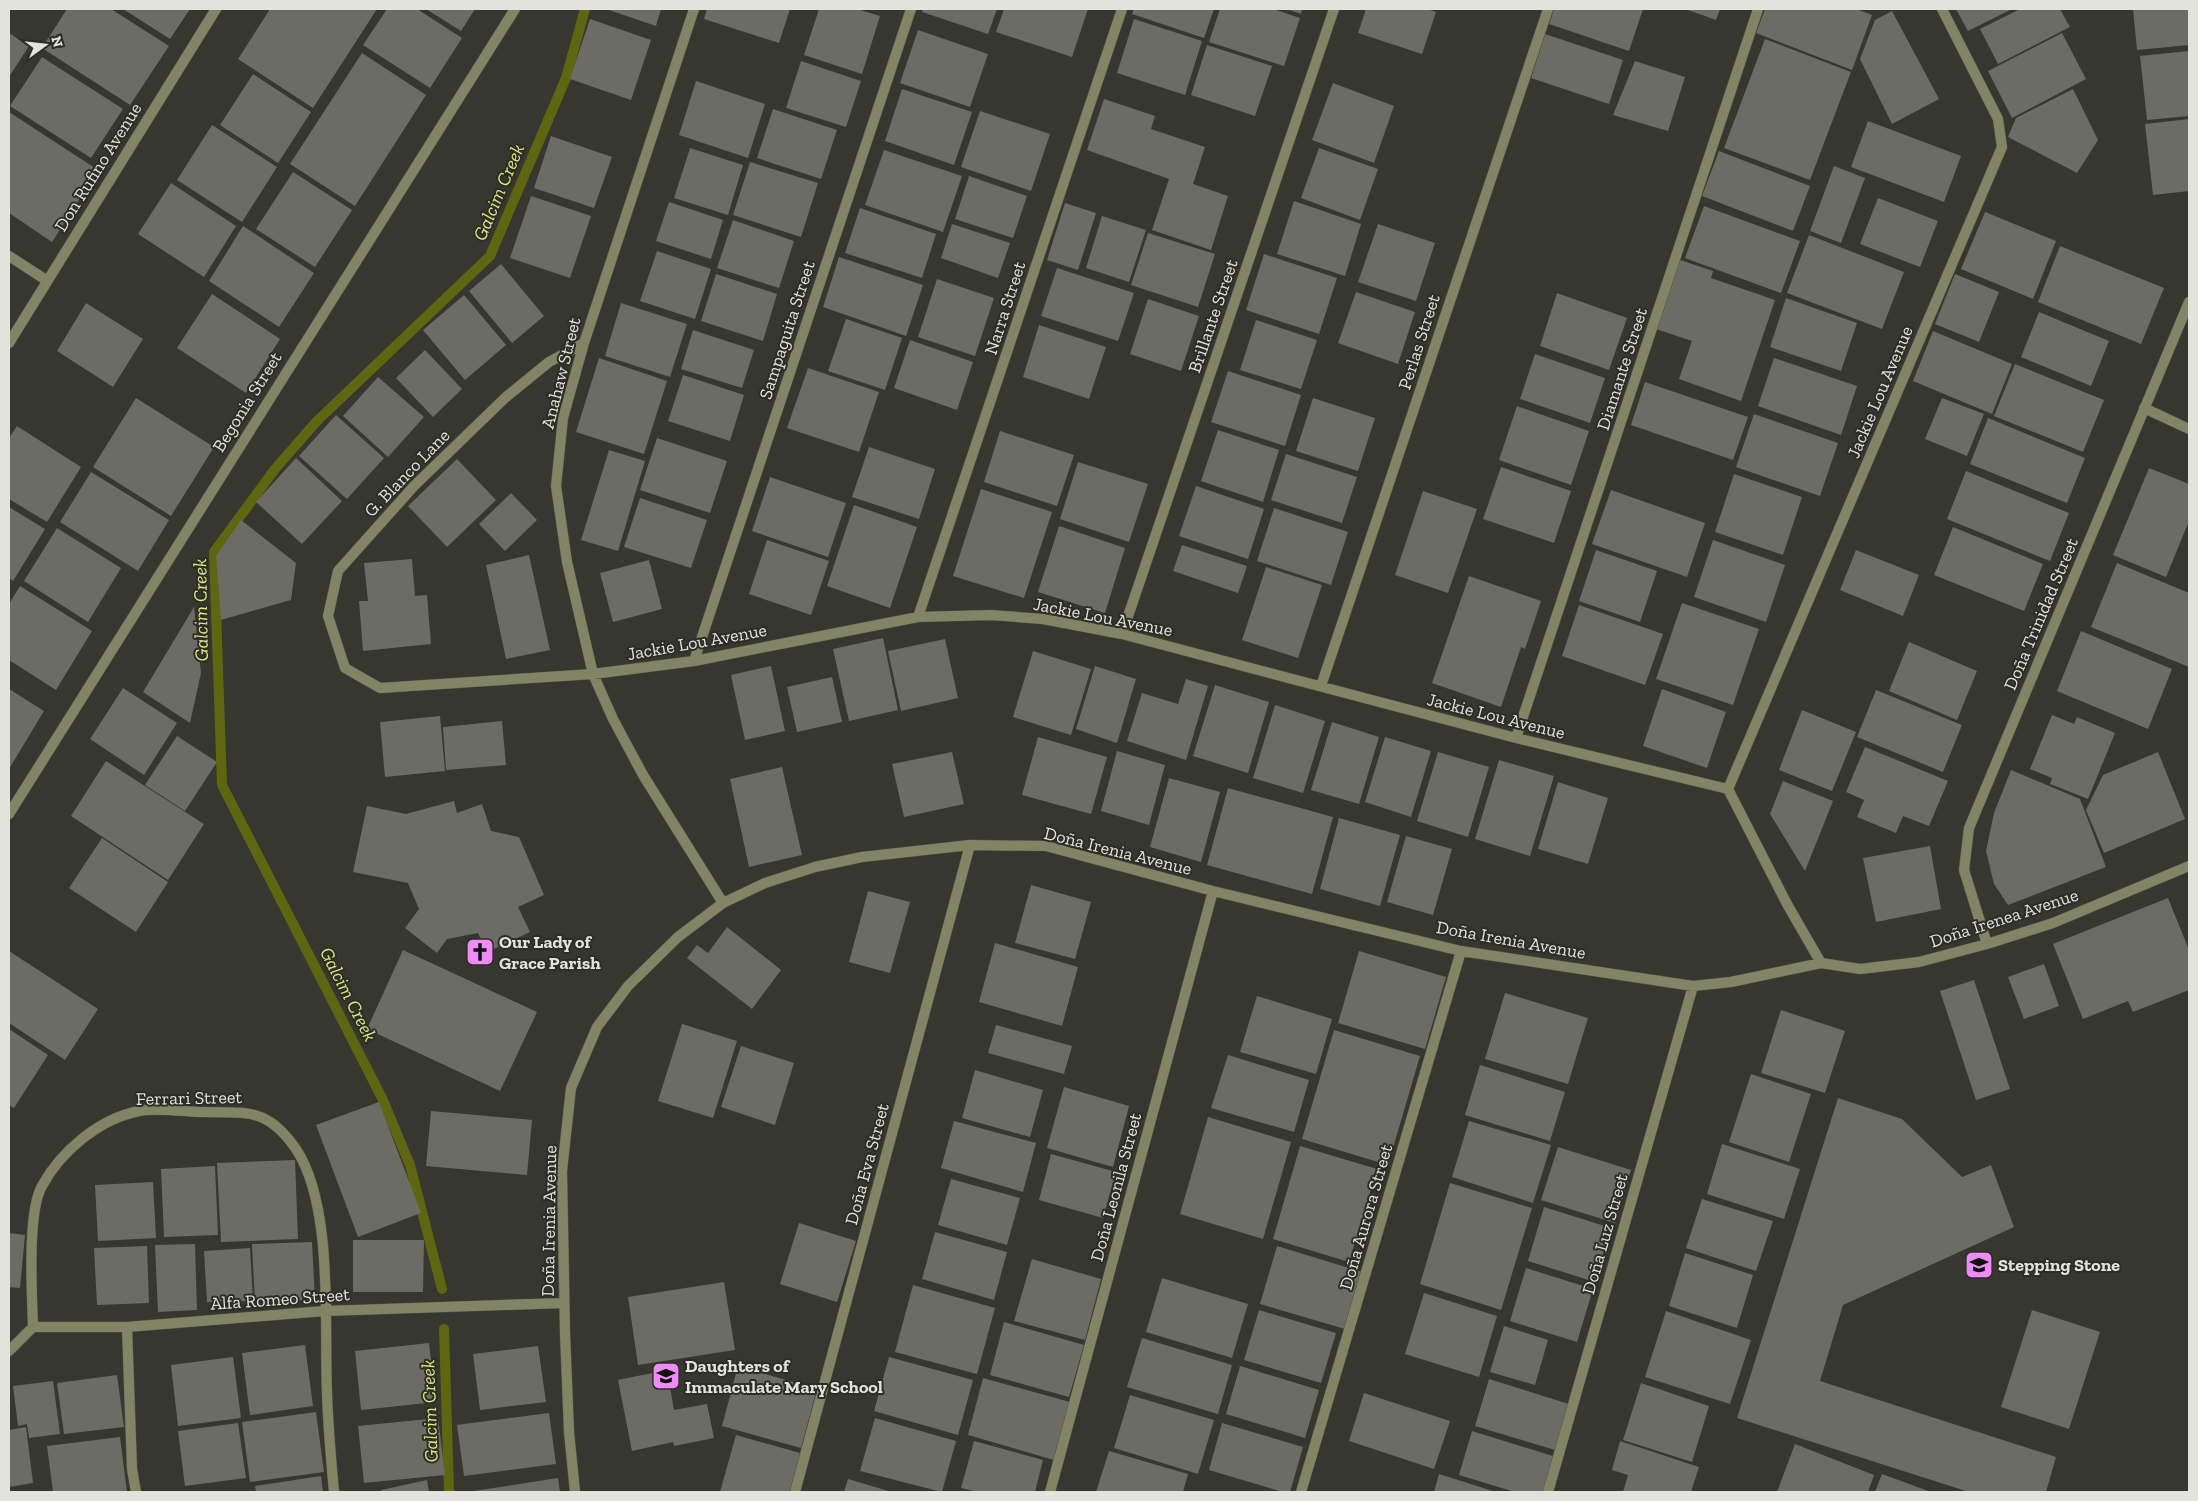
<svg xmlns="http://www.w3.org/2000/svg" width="2198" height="1501" viewBox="0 0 2198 1501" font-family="'Zilla Slab',serif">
  <rect width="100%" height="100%" fill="#36372f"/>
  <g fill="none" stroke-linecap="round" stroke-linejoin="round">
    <path stroke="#5f6611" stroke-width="10" d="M442 1289 410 1165 382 1098 222 785 214 552 275 469 316 422 490 256 566 78 585 9
      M444 1329 449 1492"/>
  </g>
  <path fill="#6b6c63" d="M67 9H111L169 46 130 105 42 48Z
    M123 9H190L170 39Z
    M270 9H377L313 108 238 59Z
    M387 9H417L462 38 430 88 363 45Z
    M426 9H475L461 31Z
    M606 9H661L656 26Z
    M707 9H790L779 43 704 19Z
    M819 9H857L880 16 862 74 804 55Z
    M923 9H997L988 34 922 12Z
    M1004 9H1088L1072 57 996 32Z
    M1134 9H1214L1204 38 1132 14Z
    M1220 9H1273L1300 18 1284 66 1209 42Z
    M1287 9H1302L1301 14Z
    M1366 9H1427L1436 12 1422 54 1358 33Z
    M1554 9H1643L1629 51 1549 24Z
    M1685 9H1720L1716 20Z
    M1765 9H1856L1872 15 1852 70 1756 33Z
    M1956 9H2012L1968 31Z
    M2020 9H2060L2070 27 1998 64 1980 29Z
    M2133 9H2189V45L2137 50Z
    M1892 11 1939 99 1892 124 1860 59 1875 20Z
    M590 19 651 40 631 100 570 79Z
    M1134 19 1202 41 1185 95 1117 73Z
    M918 30 988 54 970 107 900 83Z
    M9 33 29 46 9 77Z
    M2062 33 2086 79 2012 118 1988 71Z
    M1545 34 1623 60 1609 104 1531 78Z
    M1765 39 1851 72 1810 180 1724 148Z
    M1207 45 1272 66 1255 116 1191 95Z
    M2189 51V116L2147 120 2140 56Z
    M362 53 426 95 355 206 290 164Z
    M42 57 123 109 91 158 10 106Z
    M801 61 861 81 846 127 786 108Z
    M1635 61 1685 77 1668 131 1613 115Z
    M253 74 311 112 278 163 220 125Z
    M696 81 765 104 748 158 679 135Z
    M1333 83 1394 106 1374 163 1312 140Z
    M902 89 972 112 954 165 885 141Z
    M2073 89 2098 140 2077 173 2008 137 2016 118Z
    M1104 99 1155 116 1151 129 1205 147 1193 184 1228 196 1211 250 1152 230 1169 179 1087 150Z
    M773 109 837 130 821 179 757 158Z
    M980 111 1050 134 1031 191 961 167Z
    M9 112 98 170 52 242 9 213Z
    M2189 119V191L2153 195 2145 124Z
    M1868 121 1961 156 1944 202 1851 167Z
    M212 125 277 167 242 222 177 180Z
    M551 136 612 157 594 208 534 188Z
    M690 148 743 165 728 215 674 198Z
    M1319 148 1378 169 1360 220 1301 198Z
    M884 150 962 176 943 232 865 205Z
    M1719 151 1810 186 1793 231 1702 196Z
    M750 162 818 183 801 237 733 215Z
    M1834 166 1865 178 1841 243 1810 231Z
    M293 172 352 210 315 267 256 229Z
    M969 176 1027 196 1013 238 955 219Z
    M171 183 236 226 204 277 138 234Z
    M531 196 591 216 570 278 510 258Z
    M1878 198 1938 221 1920 267 1860 244Z
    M1294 201 1361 224 1345 276 1277 254Z
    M669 202 723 220 711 259 656 241Z
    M1065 203 1096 213 1078 270 1047 260Z
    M1704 206 1800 241 1781 293 1685 258Z
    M860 208 936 234 922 278 845 253Z
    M1985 212 2056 241 2033 299 1961 269Z
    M1102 216 1146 230 1129 282 1086 268Z
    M733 220 794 241 779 288 717 268Z
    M952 224 1010 243 998 278 941 258Z
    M1378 224 1435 243 1416 301 1358 282Z
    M243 226 314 273 279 327 209 281Z
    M1148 233 1215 254 1198 307 1131 285Z
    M1809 235 1904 272 1882 329 1787 293Z
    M2060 246 2164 288 2141 344 2038 302Z
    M657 251 711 269 695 319 640 301Z
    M1264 254 1337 278 1319 334 1246 310Z
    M839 257 923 285 906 336 823 307Z
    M1680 260 1713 271 1711 278 1775 300 1741 401 1679 379 1692 341 1656 329Z
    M501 264 544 316 512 343 469 291Z
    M1057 268 1134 293 1118 341 1041 316Z
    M716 274 777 294 763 341 701 321Z
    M1955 274 1999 292 1979 342 1935 324Z
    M937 279 994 298 975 356 918 337Z
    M1356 292 1415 312 1398 364 1338 343Z
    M1557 293 1627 318 1609 370 1540 346Z
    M212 294 280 339 246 393 177 348Z
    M464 295 506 345 465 380 423 330Z
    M1786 298 1857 323 1841 371 1770 347Z
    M1148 299 1199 316 1181 371 1130 354Z
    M86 303 143 339 113 387 57 351Z
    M621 303 687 324 670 377 605 356Z
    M2039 312 2109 341 2091 386 2021 357Z
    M846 319 902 338 885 390 828 371Z
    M1256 320 1317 340 1301 389 1240 370Z
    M1039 325 1106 347 1089 399 1023 377Z
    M693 330 754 350 742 388 681 369Z
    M1933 331 2012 364 1992 414 1913 381Z
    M910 340 973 362 957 410 894 388Z
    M425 350 462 389 433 417 396 378Z
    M1535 354 1605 378 1590 423 1520 399Z
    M599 358 667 381 644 454 576 432Z
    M1774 358 1857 386 1841 435 1758 406Z
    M2015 364 2104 400 2083 452 1994 416Z
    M808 368 879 392 859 452 787 428Z
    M1228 371 1301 395 1285 446 1211 422Z
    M683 375 744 395 730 441 668 421Z
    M378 377 424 417 388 457 343 416Z
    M1645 382 1748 417 1733 460 1631 425Z
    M136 398 214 447 171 516 93 467Z
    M1313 398 1375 418 1358 471 1296 451Z
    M1942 398 1984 414 1967 456 1925 439Z
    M1517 406 1589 431 1571 485 1499 460Z
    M1754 414 1838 443 1820 496 1736 467Z
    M336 415 384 458 347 499 299 456Z
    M1988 418 2085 458 2067 503 1970 464Z
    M17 426 81 467 47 522 9 499V438Z
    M1218 430 1279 450 1263 502 1201 481Z
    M1000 431 1074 455 1057 506 984 482Z
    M657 438 727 461 710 513 640 490Z
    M869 447 935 469 919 519 852 497Z
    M609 450 645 461 618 551 581 540Z
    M1286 454 1357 477 1342 523 1271 500Z
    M296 458 342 501 302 544 256 502Z
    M457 459 496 500 447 547 408 506Z
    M1078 462 1148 484 1129 542 1060 519Z
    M1501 467 1571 491 1554 543 1483 519Z
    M2149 468 2189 484V521L2166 577 2113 555Z
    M1966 471 2069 513 2050 561 1947 519Z
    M91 472 169 520 138 571 60 522Z
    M1734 474 1802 497 1783 555 1715 532Z
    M770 477 846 503 828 557 752 531Z
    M1196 486 1264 509 1248 559 1179 536Z
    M981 489 1052 512 1024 598 953 576Z
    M1611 490 1705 523 1687 577 1592 544Z
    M1423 491 1477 509 1448 593 1395 575Z
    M511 493 537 520 505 551 479 524Z
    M640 498 707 520 691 568 624 547Z
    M854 505 917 527 890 608 827 586Z
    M9 507 45 529 13 581 9 578Z
    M1274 508 1348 532 1331 585 1257 561Z
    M241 520 296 563 291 600 221 620 216 556Z
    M1059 526 1125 548 1105 613 1038 592Z
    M1953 527 2043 564 2024 611 1934 575Z
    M57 528 121 568 88 622 24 581Z
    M767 540 829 561 811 615 749 594Z
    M1713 540 1785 565 1766 622 1694 597Z
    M1182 545 1247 566 1238 593 1173 571Z
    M1596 550 1657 571 1640 622 1579 601Z
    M1856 550 1919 575 1903 616 1840 590Z
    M529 555 550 650 506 659 486 565Z
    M412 559 415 596 427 595 431 644 363 651 359 601H368L364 563Z
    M649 560 662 609 613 622 600 573Z
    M2117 563 2189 593V667L2091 627Z
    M1266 567 1322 585 1298 658 1242 640Z
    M1469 576 1541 601 1525 649 1521 647 1501 707 1432 683Z
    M20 586 92 631 56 690 9 660V604Z
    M1682 603 1759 629 1733 705 1656 679Z
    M1579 605 1663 634 1645 685 1562 656Z
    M194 607 201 673 190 723 143 692Z
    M2081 631 2172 669 2148 729 2057 691Z
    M883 638 898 710 849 721 833 649Z
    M945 639 958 698 901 711 888 651Z
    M1909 642 1977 671 1957 720 1889 691Z
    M1033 651 1091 669 1071 735 1013 717Z
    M771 666 785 731 745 740 731 675Z
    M1095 666 1136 679 1117 743 1076 729Z
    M832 677 842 722 797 732 787 687Z
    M1186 679 1208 686 1186 760 1127 741 1142 693 1178 704Z
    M1215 685 1269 702 1248 773 1193 756Z
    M123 688 177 723 144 775 90 739Z
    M9 689 44 711 9 769Z
    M1662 689 1726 712 1707 768 1643 746Z
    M1876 690 1962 725 1943 772 1857 737Z
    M1275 705 1325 721 1303 793 1253 778Z
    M1802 710 1856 732 1832 791 1779 770Z
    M2052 715 2074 724 2077 717 2115 733 2088 799 2050 784 2052 778 2030 769Z
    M440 716 445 771 385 777 380 722Z
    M502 721 506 765 446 770 443 727Z
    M1332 722 1379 737 1359 804 1311 790Z
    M177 736 217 762 185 811 145 785Z
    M1038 737 1107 757 1091 814 1022 795Z
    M1385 737 1431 751 1411 817 1365 802Z
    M1865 747 1948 781 1929 826 1903 816 1896 833 1857 817 1864 800 1846 792Z
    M1117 751 1165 765 1149 825 1101 811Z
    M952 752 964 804 904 817 892 764Z
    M1438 752 1489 767 1468 837 1417 821Z
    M2158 752 2185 819 2104 853 2086 810 2103 775Z
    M1499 760 1554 776 1530 856 1475 839Z
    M106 761 204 824 168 880 71 816Z
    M782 767 802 855 749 867 730 779Z
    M2011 770 2080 799 2106 867 2008 905 1994 884 1986 851 1994 813Z
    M1169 778 1220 792 1201 862 1150 847Z
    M1783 781 1833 801 1805 871 1770 814Z
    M1558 782 1608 798 1588 864 1538 849Z
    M1228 788 1333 817 1312 894 1207 865Z
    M454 801 457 813 482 804 491 831 519 837 544 895 518 907 530 932 487 952 478 933 447 939 437 953 405 928 419 909 408 883 353 872 367 806 406 814Z
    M1339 818 1400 835 1380 906 1320 889Z
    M1406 836 1452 849 1433 915 1387 902Z
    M102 838 168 882 136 932 69 888Z
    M1930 846 1941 909 1876 922 1863 858Z
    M1031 885 1091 902 1075 959 1015 943Z
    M868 891 910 902 890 973 849 962Z
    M2168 898 2189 950V990L2133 1012 2128 1001 2083 1019 2053 944Z
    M727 927 781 970 752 1009 687 958 697 945 708 953Z
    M995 943 1078 967 1062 1026 979 1002Z
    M403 950 537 1012 500 1091 367 1029Z
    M9 951 98 1009 65 1060 9 1023Z
    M1359 951 1446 977 1425 1049 1338 1023Z
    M2044 964 2059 1006 2024 1019 2008 977Z
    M1974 980 2010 1089 1976 1100 1940 991Z
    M1505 993 1588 1018 1568 1084 1485 1059Z
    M1257 996 1332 1019 1316 1074 1240 1052Z
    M1781 1010 1845 1031 1825 1093 1761 1073Z
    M682 1024 737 1041 713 1118 658 1101Z
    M996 1025 1072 1046 1064 1074 988 1053Z
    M9 1029 48 1055 14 1108 9 1105Z
    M1334 1030 1420 1056 1388 1165 1302 1139Z
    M741 1046 794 1063 775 1125 721 1107Z
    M1228 1055 1309 1080 1294 1132 1211 1108Z
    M1480 1065 1565 1092 1550 1141 1465 1115Z
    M975 1070 1043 1090 1030 1137 962 1118Z
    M1751 1074 1811 1094 1789 1162 1729 1142Z
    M1064 1087 1129 1106 1113 1167 1047 1148Z
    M1838 1098 1902 1119 1962 1177 1991 1165 2014 1227 1843 1305 1820 1381 2056 1457 2046 1492H1969L1737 1418Z
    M379 1102 421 1213 358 1237 316 1125Z
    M431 1111 532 1120 527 1175 426 1166Z
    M1208 1117 1291 1142 1263 1239 1180 1214Z
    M954 1121 1036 1143 1023 1192 941 1168Z
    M1469 1121 1551 1145 1533 1203 1452 1177Z
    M1722 1144 1800 1169 1784 1219 1707 1194Z
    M1300 1146 1377 1169 1349 1262 1273 1239Z
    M1558 1147 1631 1170 1615 1223 1541 1200Z
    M1051 1154 1116 1172 1103 1218 1039 1200Z
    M295 1160 298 1239 221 1242 217 1163Z
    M215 1166 218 1235 164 1237 161 1169Z
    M951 1179 1020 1198 1007 1245 938 1225Z
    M153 1182 156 1238 98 1241 95 1185Z
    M1450 1183 1532 1208 1501 1310 1420 1284Z
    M1702 1199 1773 1221 1756 1271 1686 1248Z
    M1544 1207 1611 1228 1595 1282 1528 1261Z
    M799 1223 856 1241 837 1302 780 1284Z
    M935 1232 1007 1252 994 1300 922 1279Z
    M9 1233 25 1235 20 1288 9 1287Z
    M353 1240H424L423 1292H353Z
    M312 1242 315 1300 255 1302 252 1244Z
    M195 1244 197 1310 158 1312 155 1245Z
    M147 1246 149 1303 97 1305 94 1248Z
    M1277 1246 1362 1272 1345 1329 1260 1304Z
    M250 1248 253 1301 207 1302 204 1251Z
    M1685 1253 1753 1275 1737 1328 1669 1306Z
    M1032 1259 1101 1279 1085 1340 1014 1321Z
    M1526 1268 1593 1289 1577 1342 1510 1321Z
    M1162 1278 1248 1304 1232 1358 1146 1332Z
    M724 1282 735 1350 638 1365 628 1297Z
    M913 1285 995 1308 977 1374 895 1352Z
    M1424 1293 1497 1316 1479 1377 1405 1354Z
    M1259 1310 1336 1333 1321 1383 1244 1360Z
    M2032 1310 2100 1332 2069 1429 2001 1407Z
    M1666 1311 1751 1340 1730 1404 1645 1377Z
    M1004 1322 1084 1345 1069 1397 990 1375Z
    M1504 1326 1548 1340 1535 1385 1490 1372Z
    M1142 1338 1232 1365 1218 1414 1127 1387Z
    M429 1343 436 1402 361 1410 355 1351Z
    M305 1345 313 1406 250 1415 242 1353Z
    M538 1346 546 1402 480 1410 473 1354Z
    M233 1357 241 1418 178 1426 171 1365Z
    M889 1357 973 1380 958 1435 874 1411Z
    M738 1366 817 1389 801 1448 722 1426Z
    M1240 1366 1319 1390 1305 1438 1226 1414Z
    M667 1370 674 1410 707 1404 714 1438 674 1446 673 1442 632 1451 618 1380Z
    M117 1375 124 1427 64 1434 57 1383Z
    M983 1378 1070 1402 1054 1460 968 1435Z
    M1489 1379 1569 1404 1555 1450 1475 1426Z
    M53 1381 60 1434 29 1438 27 1424 18 1426 13 1386Z
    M1641 1383 1709 1406 1692 1462 1623 1440Z
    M1364 1393 1450 1421 1434 1469 1349 1441Z
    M1130 1395 1214 1420 1198 1474 1114 1448Z
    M316 1412 324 1472 250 1482 242 1422Z
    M549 1413 556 1464 464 1476 457 1425Z
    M438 1418 445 1475 364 1483 358 1426Z
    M875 1418 956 1441 942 1492 860 1471Z
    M238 1423 246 1478 185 1486 178 1431Z
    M1222 1423 1303 1447 1290 1492H1283L1209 1470Z
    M26 1427 33 1483 9 1487V1430Z
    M1472 1431 1556 1457 1545 1492H1515L1459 1475Z
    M736 1435 800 1453 790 1492H720Z
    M120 1437 127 1492H53L47 1446Z
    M974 1441 1043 1460 1035 1492H978L961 1488Z
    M1620 1441 1699 1467 1691 1492H1623L1628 1475 1612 1470Z
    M1795 1444 1874 1475 1868 1492H1777Z
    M1109 1451 1188 1474 1183 1492H1096Z
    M1439 1474 1496 1492H1434Z
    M1882 1474 1931 1492H1875Z
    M321 1476 323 1492H256L255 1486Z
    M558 1478 560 1492H474V1491Z
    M848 1479 892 1492H844Z
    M427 1480 429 1492H382L381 1490Z"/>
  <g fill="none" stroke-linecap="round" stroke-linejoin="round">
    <defs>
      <path id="street" d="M694 9 584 343 563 418 556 486 567 562 593 674 613 719 643 775 723 903
        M9 256 46 280
        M9 343 216 9
        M584 343 549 362 506 397 414 486 338 571 328 616 345 668 380 688 593 674 694 661 918 617 991 615 1043 619 1122 634 1516 738 1728 789
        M2144 408 2189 429
        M918 617 1122 9
        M1122 634 1334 9
        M694 661 911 9
        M1321 686 1548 9
        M1516 738 1758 9
        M9 814 515 9
        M1987 944 1964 870 1969 828 2189 302
        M1821 963 1787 904 1728 789 2002 147 1998 119 1942 9
        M33 1327C32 1294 27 1212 42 1186 61 1151 99 1119 139 1111 159 1107 183 1112 203 1112 247 1113 267 1107 296 1149 334 1206 324 1326 327 1393 328 1426 331 1459 334 1492
        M127 1327 132 1469 136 1492
        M9 1351 33 1327H127L325 1311 564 1303
        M575 1492 569 1432 565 1333 562 1171 571 1088 597 1027 628 986 678 937 723 903 765 883 815 867 862 857 970 845 1046 846 1213 891 1461 951 1693 986 1731 982 1821 963 1860 969 1919 962 1987 944 2053 923 2189 866
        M795 1492 970 845
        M1050 1492 1213 891
        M1301 1492 1461 951
        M1548 1492 1693 986"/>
    </defs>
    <use href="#street" stroke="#52534b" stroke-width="11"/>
    <use href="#street" stroke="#818566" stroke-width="10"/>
  </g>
  <defs>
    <symbol id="church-square" viewBox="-11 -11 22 22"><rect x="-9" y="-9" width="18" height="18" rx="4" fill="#ee8bf7" stroke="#2c2d25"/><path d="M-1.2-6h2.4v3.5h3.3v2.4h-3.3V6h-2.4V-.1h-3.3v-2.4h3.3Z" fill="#111"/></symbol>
    <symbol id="school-square" viewBox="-11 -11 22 22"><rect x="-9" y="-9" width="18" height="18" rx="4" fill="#ee8bf7" stroke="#2c2d25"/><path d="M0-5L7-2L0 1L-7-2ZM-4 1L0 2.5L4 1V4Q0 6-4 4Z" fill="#111"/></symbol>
  </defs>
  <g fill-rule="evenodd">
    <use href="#church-square" x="464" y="936" width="32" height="32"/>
    <use href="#school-square" x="1963" y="1249" width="32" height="32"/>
    <use href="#school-square" x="650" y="1360" width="32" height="32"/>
  </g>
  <g text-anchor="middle" stroke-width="4" stroke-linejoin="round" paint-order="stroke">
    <g font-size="18" fill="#e3e3de" stroke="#2c2d25">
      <text transform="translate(98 167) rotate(-58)" y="6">Don Rufino Avenue</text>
      <text transform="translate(1005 308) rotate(-72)" y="6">Narra Street</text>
      <text transform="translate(1213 316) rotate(-71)" y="6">Brillante Street</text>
      <text transform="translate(787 330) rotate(-72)" y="6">Sampaguita Street</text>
      <text transform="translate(1419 342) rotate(-72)" y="6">Perlas Street</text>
      <text transform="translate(1622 369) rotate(-72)" y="6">Diamante Street</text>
      <text transform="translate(561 373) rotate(-76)" y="6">Anahaw Street</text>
      <text transform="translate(1880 392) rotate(-67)" y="6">Jackie Lou Avenue</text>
      <text transform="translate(247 402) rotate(-58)" y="6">Begonia Street</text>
      <text transform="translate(407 473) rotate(-46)" y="6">G. Blanco Lane</text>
      <text transform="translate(2041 614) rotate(-67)" y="6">Doña Trinidad Street</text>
      <text transform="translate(1103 617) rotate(11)" y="6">Jackie Lou Avenue</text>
      <text transform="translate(697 642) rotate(-10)" y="6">Jackie Lou Avenue</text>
      <text transform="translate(1496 716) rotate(14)" y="6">Jackie Lou Avenue</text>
      <text transform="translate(1118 851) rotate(14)" y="6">Doña Irenia Avenue</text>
      <text transform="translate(2004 918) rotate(-18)" y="6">Doña Irenea Avenue</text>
      <text transform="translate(1511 940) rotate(10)" y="6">Doña Irenia Avenue</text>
      <text transform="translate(189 1098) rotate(-1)" y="6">Ferrari Street</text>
      <text transform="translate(867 1164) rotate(-75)" y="6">Doña Eva Street</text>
      <text transform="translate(1116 1187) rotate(-75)" y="6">Doña Leonila Street</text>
      <text transform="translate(1366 1217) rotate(-74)" y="6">Doña Aurora Street</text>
      <text transform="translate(549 1221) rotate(-89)" y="6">Doña Irenia Avenue</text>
      <text transform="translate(1605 1234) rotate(-74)" y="6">Doña Luz Street</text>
      <text transform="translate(280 1299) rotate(-4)" y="6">Alfa Romeo Street</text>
    </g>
    <g font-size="18" font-weight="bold" fill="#e3e3de" stroke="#2c2d25" text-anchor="start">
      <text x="499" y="948">Our Lady of<tspan x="499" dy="21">Grace Parish</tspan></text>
      <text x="1998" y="1271">Stepping Stone</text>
      <text x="685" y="1372">Daughters of<tspan x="685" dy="21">Immaculate Mary School</tspan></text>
    </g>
    <g font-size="19" font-style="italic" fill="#deea7e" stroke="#2c2d25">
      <text transform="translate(498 192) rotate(-67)" y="7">Galcim Creek</text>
      <text transform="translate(200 610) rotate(-91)" y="7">Galcim Creek</text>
      <text transform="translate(349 994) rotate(63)" y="7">Galcim Creek</text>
      <text transform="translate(429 1411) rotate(-92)" y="7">Galcim Creek</text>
    </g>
  </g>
  <rect width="2198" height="1501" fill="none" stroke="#e3e3de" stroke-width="20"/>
  <g transform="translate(45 45) rotate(75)" stroke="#2c2d25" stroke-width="4" paint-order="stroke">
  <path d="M0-4L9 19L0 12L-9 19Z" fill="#e3e3de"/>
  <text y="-8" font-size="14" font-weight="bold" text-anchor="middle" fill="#e3e3de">N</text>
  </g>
</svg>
